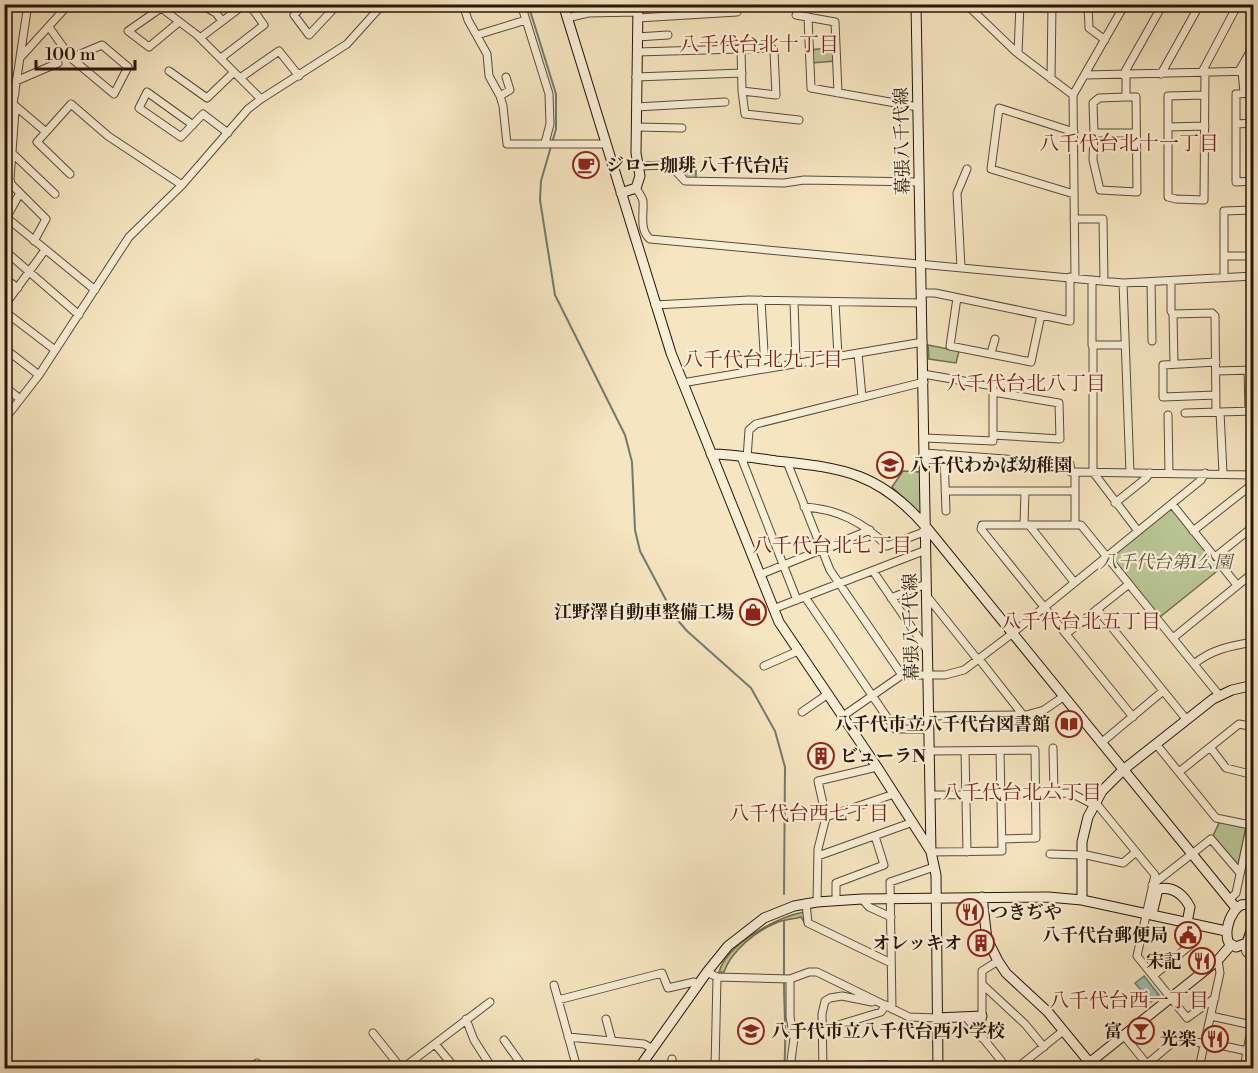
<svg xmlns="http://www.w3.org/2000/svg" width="1258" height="1073" viewBox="0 0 1258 1073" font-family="'Libre Bodoni','Noto Serif JP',serif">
  <rect width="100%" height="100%" fill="#f5e5c0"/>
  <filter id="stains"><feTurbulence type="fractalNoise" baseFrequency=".00333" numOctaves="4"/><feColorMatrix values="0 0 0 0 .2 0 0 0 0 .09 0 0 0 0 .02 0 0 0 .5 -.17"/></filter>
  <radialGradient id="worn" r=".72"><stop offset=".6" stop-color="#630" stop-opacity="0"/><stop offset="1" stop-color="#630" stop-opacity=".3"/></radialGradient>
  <path fill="#b9c595" stroke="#706d4e" stroke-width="1.5" d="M833 47 835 61 812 63 811 50Z
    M671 161 696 162V179L686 178Z
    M928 345 959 351 956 363 929 359Z
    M903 471 921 472 922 511 919 513 892 487Z
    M1171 508 1221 568 1160 617 1114 560 1115 553Z
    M1220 821 1246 828 1238 865 1213 836Z
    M804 912 805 924 801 917C791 920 785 919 776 923 756 931 731 951 724 972H719C727 944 777 917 804 912Z
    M868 1061H887V1068H868Z"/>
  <path fill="#9dbfb6" stroke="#6e7b70" stroke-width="1.5" d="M1144 976 1159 995 1151 1002 1135 983Z"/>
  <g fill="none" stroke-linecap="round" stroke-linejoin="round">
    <path stroke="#6e7b70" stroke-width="2" d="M528 4 556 94V129L541 181 540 200 555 295 625 435 632 462 635 530 640 551 675 617 687 631 751 688 775 731 785 767 784 894
      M784 976V921
      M784 1068C787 1039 784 1011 784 982"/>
    <defs>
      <path id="street" d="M156 4 197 35 261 99
        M200 4 216 13 222 21
        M304 4 294 15 309 35 338 4
        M463 4 468 20 487 54 489 76 500 96 503 106 507 144H605
        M521 4 549 94 550 124 545 143
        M584 4 585 14
        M966 4 1016 52 1073 95
        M1088 4 1089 28 1105 40
        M161 8 128 31 149 47 179 22
        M796 15 835 22 838 93
        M808 17 811 88 918 107
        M567 18 588 13 638 12
        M638 18 737 12 736 4
        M49 27 71 58 114 94 128 67 102 45 71 58
        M477 35 526 20
        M637 37 668 35
        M200 38 245 4
        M637 52 772 48 774 51 776 95 742 91 741 48
        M1018 53 1020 4
        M20 58 69 4
        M221 58 264 25 249 4
        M169 71 207 98 234 72
        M1239 71 1254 45
        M1242 71 1244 93
        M1202 72 1238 4
        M1161 74 1200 4
        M1085 75 1254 71
        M1123 75 1163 4
        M1126 75V97H1136L1137 192 1100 190 1093 160 1094 133H1136
        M636 77 742 73
        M240 78 279 51 299 76
        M1051 79 1052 4
        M16 81 58 63
        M742 91 745 114 799 120
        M4 92 15 94
        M1254 93 1236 94V182L1254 181
        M1205 95 1168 96V197L1176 199 1204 200 1205 72
        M500 96 510 90 506 77
        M636 107 725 102
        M4 119 13 104 46 132 71 104 108 136 182 185
        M1236 124 1254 123
        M193 125 147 92 139 108 181 137 203 114 228 133
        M636 127 682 128
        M1168 127 1205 126
        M46 132 37 142 70 174
        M1074 132 999 108 991 169 1074 194
        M1094 133 1093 103 1099 98 1126 97
        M12 153 55 194
        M638 166 670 165 685 181 784 183 804 180 919 182
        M636 188C639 193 642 197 643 201 644 214 639 230 650 239L1123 283 1254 276
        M20 193 46 219 34 241
        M7 218 95 290
        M1074 219H1103L1104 281
        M4 222 20 193 11 184 10 179 15 111 13 104 28 4
        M4 250 79 315
        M1224 256H1254
        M961 267 957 193 967 169
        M4 278 18 288
        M1075 278 1073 95 1125 4
        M1224 278V211L1254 210
        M1092 280V345H1125
        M1171 281V311L1173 314 1174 364
        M1151 282 1152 341
        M1123 283 1130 473
        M922 293H935L1070 321V277
        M957 298 950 346 1031 362 1041 315
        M761 300 765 369
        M794 301 796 363
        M835 302 838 356
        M655 305 749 300 922 303
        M4 306 45 250
        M4 311 55 350
        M1173 314 1212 313 1215 316 1216 412
        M1093 345V472L1138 531
        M4 348 39 375
        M858 353 862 397
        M991 353 995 339
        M1216 362 1163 365V397L1216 395
        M1248 370 1249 411
        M1216 371 1254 370
        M923 374 993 386V441L925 438
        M682 383 923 342
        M4 386 20 399
        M1220 412 1223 473
        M1185 413 1254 411
        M1168 415 1169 473
        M4 420 39 375 129 237 182 185 248 109 261 99 347 44 383 4
        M993 435 1060 439 1059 403 993 392
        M925 453 1070 464 1071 472H1075V525
        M944 454 946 511
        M741 457 797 600
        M747 458 749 430 756 424 924 382
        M787 462 830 570 902 675
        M1075 472 1254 475
        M945 491H1075
        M1115 503 1145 479 1150 473
        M1172 504 1237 585
        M804 507C838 509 863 522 887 546L921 533 927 529
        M1024 525 1025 491
        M1029 525 1074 582
        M1193 531 1254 483
        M1215 557 1254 526
        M873 571 927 650
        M759 575 870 530
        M926 595 978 660
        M805 597 895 729H929
        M891 598 926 584
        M773 609 926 550
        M1097 609 1186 719
        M1066 634 1129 584
        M1173 638 1254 572
        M1250 643 1254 618
        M979 659 1023 715
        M1194 664C1212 649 1231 646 1254 642
        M764 666 798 651
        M802 712 828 694
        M843 716 902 675H945L964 670 1009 636 1201 480 1205 473
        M929 716 1026 715 1044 710 1063 697
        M1133 717 981 529 982 525H1081L1219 695
        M1101 743 1163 691
        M1156 744 1216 818 1250 825
        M1210 747 1226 768 1254 775
        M1053 748 1054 793
        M930 751 1035 750 1036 838 1002 839
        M965 751 967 852
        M1179 772 1239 724 1254 727
        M931 795 1071 793 1094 805
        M1095 802 1155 875 1137 956 1187 1018 1215 998
        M826 817 894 794
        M931 852 1002 851 1000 751
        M1050 854 1082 855
        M1082 854 1123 863 1136 852
        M818 856 913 822
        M1152 885 1211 839 1240 873
        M862 899 869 907 891 917
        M1229 900 1236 893 1254 809
        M836 901V883L884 865 875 836
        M817 902 818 849 826 817 818 781 877 767
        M806 903 808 923 891 963
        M1244 945 1246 952 1254 960
        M707 972 717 977 790 979 809 972H817L909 1017 936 1018
        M1153 976 1194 942 1198 925
        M554 985 577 1068
        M983 985 1025 1024 1044 1047
        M558 1000 662 973 668 988 694 982 697 987
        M892 1009 890 882 934 867
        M1211 1016 1252 1025
        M966 1017 1007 1068
        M466 1019 474 1040 492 1068
        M606 1019 612 1041
        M822 1030 881 1012 886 1005
        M373 1033 401 1068
        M568 1037 644 1044 653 1049
        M1125 1037 1150 1068
        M982 1038V971L998 961
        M504 1040 524 1068
        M1205 1042 1247 1051
        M435 1044 455 1068
        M672 1059V1065L700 1068
        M257 1063 261 1068
        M1147 1064 1178 1038 1205 1044
        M576 1065 603 1068
        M403 1068 490 1002
        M715 1068 717 977
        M790 1068 794 1038 790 1017V979
        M823 1068 822 1014 825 1001 830 998 842 996 872 1002
        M1017 1068 1063 1031
        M1199 1068 1220 973 1218 960
        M1244 1068 1254 1013"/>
      <path id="secondary" d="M563 4 671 353 779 622 877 767 930 850
        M916 4 931 852 936 875 938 1068
        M621 193 636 188 640 176 636 153 638 4
        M711 454C732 454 754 458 776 461 844 468 880 473 927 528L1236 908
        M982 897 987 939 998 961 1006 973 1048 1012 1094 1068
        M1082 900V842L1088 817 1102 791 1123 770 1213 699 1232 690 1254 685
        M1152 914 1158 889C1173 886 1183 894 1190 907L1187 923
        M1254 914C1243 887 1220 925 1229 943L1236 947 1247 943 1254 921
        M936 1018 982 1016
        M639 1068 707 972 728 946 764 918 794 906 817 902 862 899 1048 897 1082 900 1226 931
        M1083 1068 1218 960 1231 945"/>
    </defs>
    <use href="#street" stroke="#5b4935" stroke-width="9"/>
    <use href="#secondary" stroke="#281507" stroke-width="11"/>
    <use href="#street" stroke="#f8eed6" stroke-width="7"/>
    <use href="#secondary" stroke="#f8eed6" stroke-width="9"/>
  </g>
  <defs>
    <symbol id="cafe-ring" viewBox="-11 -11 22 22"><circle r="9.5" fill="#f8eed6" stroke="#8f2418" stroke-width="1.5"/><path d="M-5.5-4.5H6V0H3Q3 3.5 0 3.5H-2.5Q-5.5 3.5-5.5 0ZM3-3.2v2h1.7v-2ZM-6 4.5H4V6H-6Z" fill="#8f2418"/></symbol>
    <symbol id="school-ring" viewBox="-11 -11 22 22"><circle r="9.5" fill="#f8eed6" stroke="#8f2418" stroke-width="1.5"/><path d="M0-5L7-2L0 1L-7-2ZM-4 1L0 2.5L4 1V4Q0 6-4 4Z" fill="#8f2418"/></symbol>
    <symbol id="shop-ring" viewBox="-11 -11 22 22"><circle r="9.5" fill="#f8eed6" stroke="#8f2418" stroke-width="1.5"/><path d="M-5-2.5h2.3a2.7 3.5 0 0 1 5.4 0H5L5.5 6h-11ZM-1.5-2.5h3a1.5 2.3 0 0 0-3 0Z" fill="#8f2418"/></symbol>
    <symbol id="library-ring" viewBox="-11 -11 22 22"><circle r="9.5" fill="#f8eed6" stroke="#8f2418" stroke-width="1.5"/><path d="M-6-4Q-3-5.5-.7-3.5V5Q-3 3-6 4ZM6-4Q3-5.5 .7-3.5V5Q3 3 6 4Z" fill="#8f2418"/></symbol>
    <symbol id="building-ring" viewBox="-11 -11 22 22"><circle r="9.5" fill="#f8eed6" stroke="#8f2418" stroke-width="1.5"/><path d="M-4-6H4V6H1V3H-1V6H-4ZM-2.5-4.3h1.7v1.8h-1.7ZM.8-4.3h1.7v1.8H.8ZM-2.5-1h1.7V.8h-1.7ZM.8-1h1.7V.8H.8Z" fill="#8f2418"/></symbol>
    <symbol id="restaurant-ring" viewBox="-11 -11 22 22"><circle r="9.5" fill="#f8eed6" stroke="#8f2418" stroke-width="1.5"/><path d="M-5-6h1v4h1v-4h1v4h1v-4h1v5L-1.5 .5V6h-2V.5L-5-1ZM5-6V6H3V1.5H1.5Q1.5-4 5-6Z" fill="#8f2418"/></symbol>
    <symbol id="civic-ring" viewBox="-11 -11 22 22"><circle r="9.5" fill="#f8eed6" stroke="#8f2418" stroke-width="1.5"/><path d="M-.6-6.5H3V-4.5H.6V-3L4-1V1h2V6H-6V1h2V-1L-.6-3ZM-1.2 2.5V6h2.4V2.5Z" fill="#8f2418"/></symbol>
    <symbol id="bar-ring" viewBox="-11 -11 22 22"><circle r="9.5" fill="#f8eed6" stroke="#8f2418" stroke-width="1.5"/><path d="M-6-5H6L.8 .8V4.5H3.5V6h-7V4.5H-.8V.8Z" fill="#8f2418"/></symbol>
  </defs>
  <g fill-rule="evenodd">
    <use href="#cafe-ring" x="571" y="150" width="30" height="30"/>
    <use href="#school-ring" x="875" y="450" width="30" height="30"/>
    <use href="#shop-ring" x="738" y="597" width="30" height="30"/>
    <use href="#library-ring" x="1054" y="709" width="30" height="30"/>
    <use href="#building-ring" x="806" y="741" width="30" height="30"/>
    <use href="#restaurant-ring" x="955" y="897" width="30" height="30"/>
    <use href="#civic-ring" x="1173" y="920" width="30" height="30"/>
    <use href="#building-ring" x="966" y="928" width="30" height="30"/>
    <use href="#restaurant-ring" x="1187" y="946" width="30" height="30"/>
    <use href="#school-ring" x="736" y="1016" width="30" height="30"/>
    <use href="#bar-ring" x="1126" y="1016" width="30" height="30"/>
    <use href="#restaurant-ring" x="1200" y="1024" width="30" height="30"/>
  </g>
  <g text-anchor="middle" stroke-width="4.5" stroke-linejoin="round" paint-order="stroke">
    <g font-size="18" fill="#281507" stroke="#f8eed6">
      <text transform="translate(902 141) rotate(-91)" y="6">幕張八千代線</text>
      <text transform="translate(911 627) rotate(-91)" y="6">幕張八千代線</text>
    </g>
    <g font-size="18" font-weight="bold" fill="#281507" stroke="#f8eed6" text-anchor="end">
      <text x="606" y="171" text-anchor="start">ジロー珈琲 八千代台店</text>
      <text x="910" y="471" text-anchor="start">八千代わかば幼稚園</text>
      <text x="734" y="618">江野澤自動車整備工場</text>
      <text x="1050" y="730">八千代市立八千代台図書館</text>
      <text x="840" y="762" text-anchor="start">ビューラN</text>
      <text x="990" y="918" text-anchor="start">つきぢや</text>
      <text x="1168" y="941">八千代台郵便局</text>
      <text x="962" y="949">オレッキオ</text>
      <text x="1182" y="967">宋記</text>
      <text x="771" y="1037" text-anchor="start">八千代市立八千代台西小学校</text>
      <text x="1122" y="1037">富</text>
      <text x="1196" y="1045">光楽</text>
    </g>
    <g font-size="18" font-style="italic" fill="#5b5339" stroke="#f8eed6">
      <text x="1166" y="568">八千代台第1公園</text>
    </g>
    <g font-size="20" fill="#7a1f14" stroke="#f8eed6">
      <text x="759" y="51">八千代台北十丁目</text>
      <text x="1129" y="150">八千代台北十一丁目</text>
      <text x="763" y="366">八千代台北九丁目</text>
      <text x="1026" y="390">八千代台北八丁目</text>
      <text x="832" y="552">八千代台北七丁目</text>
      <text x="1081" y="628">八千代台北五丁目</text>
      <text x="1022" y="799">八千代台北六丁目</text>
      <text x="809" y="820">八千代台西七丁目</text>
      <text x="1129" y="1007">八千代台西一丁目</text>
    </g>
  </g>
  <rect width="1258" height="1073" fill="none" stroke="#f5e5c0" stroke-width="24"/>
  <rect x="6" y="6" width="1246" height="1061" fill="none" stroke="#281507" stroke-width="3"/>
  <rect x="12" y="12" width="1234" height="1049" fill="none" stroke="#281507" stroke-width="1.5"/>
  <path d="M36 60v9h99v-9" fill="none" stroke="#281507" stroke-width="3"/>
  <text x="45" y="60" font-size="18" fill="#281507" stroke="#f8eed6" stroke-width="4.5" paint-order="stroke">100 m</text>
  <rect width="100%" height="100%" filter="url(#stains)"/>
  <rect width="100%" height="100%" fill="url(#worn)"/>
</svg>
